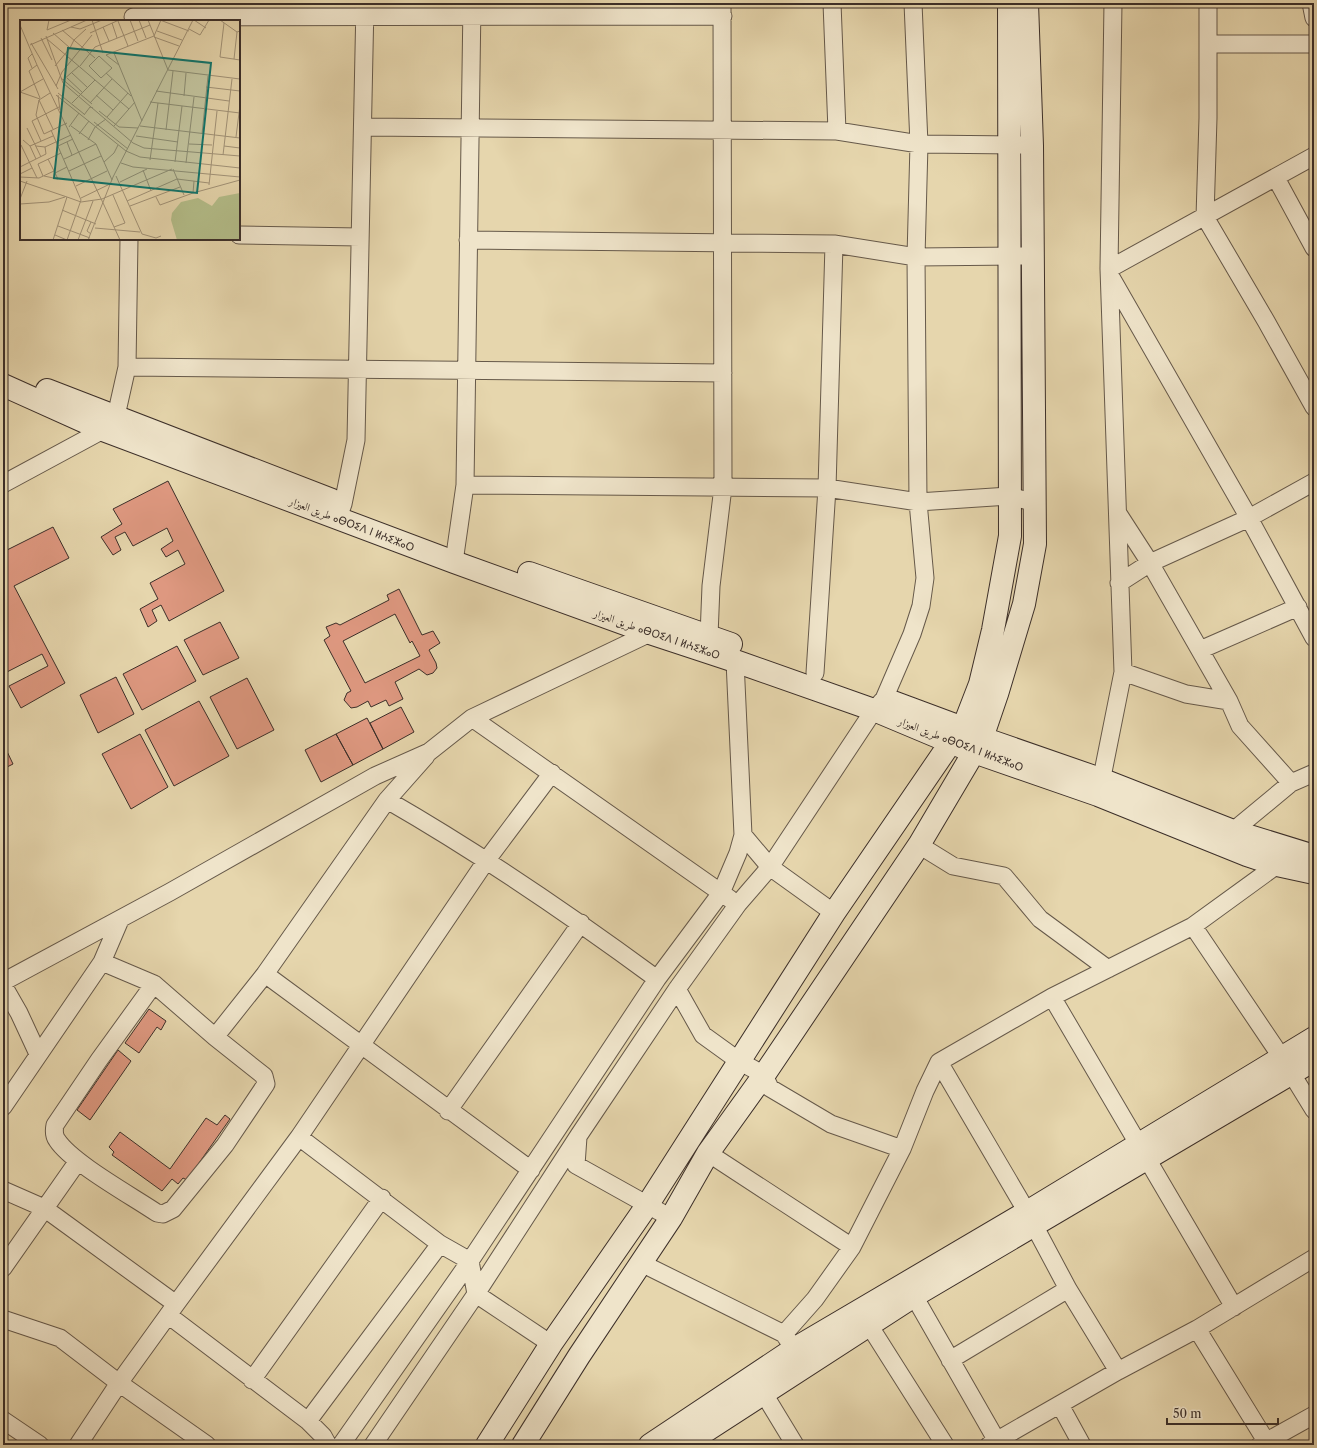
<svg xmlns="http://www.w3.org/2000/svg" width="1317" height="1448" viewBox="0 0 1317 1448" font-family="'Libre Caslon Text',Amiri,'Noto Sans Tifinagh',serif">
  <rect width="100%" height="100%" fill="#e6d6ad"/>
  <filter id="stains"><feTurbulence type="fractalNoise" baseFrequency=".005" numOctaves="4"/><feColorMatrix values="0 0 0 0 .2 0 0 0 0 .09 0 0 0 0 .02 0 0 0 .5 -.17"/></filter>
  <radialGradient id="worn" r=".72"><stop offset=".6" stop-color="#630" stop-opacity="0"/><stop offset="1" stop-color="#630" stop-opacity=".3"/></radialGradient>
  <path fill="#de9880" stroke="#3c2f29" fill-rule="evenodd" d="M168 481 224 591 169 621 161 605 152 610 157 621 148 627 140 609 158 599 150 583 185 564 178 550 166 557 161 549 173 541 167 528 133 546 125 532 115 537 121 550 113 555 101 537 122 524 113 509Z
    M53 527 69 558 14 586 65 683 21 708 9 686 48 666 42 654 3 674V552Z
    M399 589 422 635 433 631 440 643 429 650 436 663 437 668 433 673 427 675 419 669 395 682 403 699 389 706 386 700 371 707 368 701 357 707 351 708 344 700 347 693 351 691 324 640 330 636 326 627 336 623 340 625 389 600 387 595ZM395 614 410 643 412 641 420 656 365 683 343 641Z
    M220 622 239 658 203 675 184 640Z
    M177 646 196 681 142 710 123 674Z
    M116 677 134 714 98 733 80 695Z
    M247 678 274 730 237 749 210 697Z
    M199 701 229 756 174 786 145 730Z
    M401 707 414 732 383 749 370 723Z
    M367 718 383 749 353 765 336 734Z
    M140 734 168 787 131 809 102 754Z
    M336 734 353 765 321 782 305 750Z
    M3 743 13 764 3 769Z
    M149 1009 166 1021 161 1030 157 1027 139 1053 125 1043Z
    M118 1050 131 1061 90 1120 77 1110Z
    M225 1115 230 1119 187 1180 183 1178 178 1184 172 1179 162 1191 112 1155 114 1152 109 1147 120 1132 170 1169 206 1118 217 1125Z"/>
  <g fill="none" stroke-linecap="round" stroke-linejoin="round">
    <defs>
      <path id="street" d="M832 3 837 131
        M1208 3V118L1205 217 1266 321 1314 407
        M1311 3 1314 18
        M133 17 723 16
        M1208 44H1314
        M363 127 837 131 919 144 1022 145
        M1276 178 1314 248
        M239 235 360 237
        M468 240 834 244 916 257 1022 256
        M1109 269 1314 156
        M1112 279 1249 518 1314 638
        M127 367 723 373
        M3 484 103 430 116 416 127 367 129 239
        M465 485 827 488 918 502 1009 496 1036 503
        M1119 515 1150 563 1229 701 1240 726 1291 783
        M338 518 343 504 356 440 365 3
        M454 562 465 485 472 3
        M1119 583 1150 563 1249 518 1314 482
        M709 636 711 586 723 487 722 3
        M1200 650 1298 607
        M1123 672 1186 694 1229 701
        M815 673 827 488 834 244
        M472 718 730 899
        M1099 792 1123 672 1109 269 1113 3
        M387 800C481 854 570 915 657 979
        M1233 831 1291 783 1314 773
        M743 835 770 867 834 913
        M919 845 953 866 1004 876 1040 919 1108 969
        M1193 926 1282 1058 1314 1110
        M102 962 154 984
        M265 974 531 1170
        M3 982 170 892 375 776 429 752 472 718 650 633 654 627
        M154 984 215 1037 264 1076 266 1084 225 1145 173 1209 163 1214 157 1213C132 1196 72 1163 57 1140 54 1136 54 1130 55 1125L99 1060Z
        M3 985 19 1013 38 1054
        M677 989 703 1035 739 1061 764 1075 770 1088 831 1124 902 1149
        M1052 997 1234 1307
        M215 1037 265 974 387 800 426 756
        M939 1062 1027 1212 1068 1289 1118 1371
        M3 1107 102 962 120 920
        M448 1111 581 923
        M299 1137 440 1244 470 1261 476 1294 551 1344
        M578 1137 576 1165 671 1218
        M708 1153 852 1247
        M3 1190 44 1208 176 1304
        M641 1263 784 1334 790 1343
        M3 1268 78 1161
        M914 1296 997 1441
        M168 1315 308 1421 323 1436 328 1445
        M3 1319 60 1338 119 1383 207 1445
        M869 1325 945 1445
        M1197 1329 1266 1441
        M784 1334 815 1299 852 1247 902 1149 925 1091 939 1062 1052 997 1193 926 1277 865 1282 858
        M950 1360 1068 1289
        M252 1380 382 1198
        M758 1384 795 1445
        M1060 1405 1082 1445
        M3 1420 40 1445
        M308 1421 440 1244
        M78 1445 119 1383 176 1304 299 1137 486 861 552 773
        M341 1445 470 1261 657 979 721 893 738 853 743 835 735 661
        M373 1445 476 1294 579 1135 677 989 738 904 770 867 874 710 884 699 912 634 921 606 925 578 918 502 916 257 919 144 913 3
        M989 1445 1118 1371 1197 1329 1314 1258
        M1260 1445 1314 1415"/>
      <path id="secondary" d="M3 385 103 430 454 562 650 633 735 661 874 710 974 752 1098 795 1247 855 1277 865 1314 873
        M47 390 332 500
        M529 573 731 644
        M893 702 963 728 982 738 1103 780 1233 831 1314 856
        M487 1445 551 1344 648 1204 834 913 951 742 963 728 980 684 993 630 1010 536 1009 3
        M523 1445 579 1356 671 1218 708 1153 764 1075 919 845 974 752 982 738 997 694 1024 604 1035 544 1032 146 1027 3
        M650 1445 794 1349 1027 1212 1314 1038
        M684 1445 914 1296 1314 1060"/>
    </defs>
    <use href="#street" stroke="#66594a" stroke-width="19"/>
    <use href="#secondary" stroke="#3c2f29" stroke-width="24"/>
    <use href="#street" stroke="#efe4ca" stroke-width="17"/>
    <use href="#secondary" stroke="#efe4ca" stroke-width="22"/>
  </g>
  <g text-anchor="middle" stroke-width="3.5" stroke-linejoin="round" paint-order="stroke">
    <g font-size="11" fill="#3c2f29" stroke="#efe4ca">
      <text transform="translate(352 524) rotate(21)" y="4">طريق العيزار ⴰⴱⵔⵉⴷ ⵏ ⵍⵄⵉⵣⴰⵔ</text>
      <text transform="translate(657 634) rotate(19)" y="4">طريق العيزار ⴰⴱⵔⵉⴷ ⵏ ⵍⵄⵉⵣⴰⵔ</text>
      <text transform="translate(961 744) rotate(21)" y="4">طريق العيزار ⴰⴱⵔⵉⴷ ⵏ ⵍⵄⵉⵣⴰⵔ</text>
    </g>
  </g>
  <g transform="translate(20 20)">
    <rect width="220" height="220" fill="#e6d6ad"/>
    <path d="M220 173V220H157L151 200 152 193 161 182 178 178 192 186 199 177Z" fill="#b4be8a"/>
    <path fill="none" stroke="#a29378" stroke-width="1" d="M29 0 27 10 51 0M72 0 83 33M110 0 118 21M119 0 126 18M128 0 148 50 220 59M140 0 169 11M174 0 186 8M200 0 217 12 220 11M98 1 108 26M92 3 97 18M204 3 200 37 220 40M0 5 17 45 84 185M51 7 60 9 82 0M83 7 89 21M169 9 180 15 189 0M42 10 75 38M137 11 162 20M33 13 50 28M70 13 99 0M26 16 43 63 113 123 124 128 220 136M134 17 159 26M21 18 32 40M27 19 109 89M11 23 38 69M10 25 67 0M94 33 122 101M86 35 134 16 141 0M86 35 99 45M79 36 92 48 81 58 69 46ZM214 39 217 12M17 45 9 51 20 78M35 46 50 28 54 20 66 9M60 46 75 27 130 5M12 48 8 38 12 34M52 53 68 68M86 53 111 76M41 58 72 84M47 58 63 73M43 60 59 46M36 66 42 52 72 15M186 67 220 71M136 71 209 81M0 72 23 59M0 72 20 79M30 73 19 80 33 109M38 73 64 94M36 75 106 131 120 137 220 148M38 75 40 90M76 75 93 90M164 76 166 53M19 80 16 95 24 114M130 82 220 93M52 83 75 60M70 83 92 59M79 91 99 107 118 108M64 95 70 87 73 88M87 97 108 73M74 102 108 129M51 106 76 124 92 160M94 106 115 82M120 106 220 118M49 107 59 93M7 108 21 137M31 110 61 180 47 220 35 215M146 110 153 51M24 114 47 103M59 114 69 101M182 114 188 56M116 116 158 122M216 117 220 85M3 120 10 126 16 139M68 120 75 107 86 99M21 121 12 101 39 87M47 122 52 135M169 124 192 125M1 125 17 158M10 126 33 116M16 126 25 127 51 115M38 126 53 119M204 126 220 128M203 135 212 59M44 139 76 124M130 140 138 83M84 142 94 133 98 125M155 142 162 86M101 143 113 147 220 157M166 143 174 77M0 147 26 134 25 127M153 149 164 175M123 150 131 171M49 151 81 136M35 153 47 147M0 154 12 148M23 156 18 144 41 133M24 156 38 159 28 139M96 156 122 214 136 218 141 216M0 157 19 158 34 151M0 161 47 177M100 162 127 149M189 165 197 91M56 166 87 151M173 173 174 161M93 175 105 203 94 207M136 177 140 185 173 173 220 160M61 178 90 164M0 179 7 161M107 181 157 159 189 163M0 184 29 182 45 177M84 185 100 220M110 186 160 167M42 190 76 204M38 206 70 218M75 208 120 212M71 214 67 211 71 202M33 220 47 177 61 182 82 179 152 149M58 220 73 181M68 220 93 157 173 0"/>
    <path fill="#0f766e" fill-opacity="0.15" stroke="#0f766e" stroke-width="2" d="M48 28 191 43 177 173 34 158Z"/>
    <rect width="220" height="220" fill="none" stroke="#3c2f29" stroke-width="2"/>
  </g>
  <rect width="1317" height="1448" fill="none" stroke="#e6d6ad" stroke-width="16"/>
  <rect x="4" y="4" width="1309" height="1440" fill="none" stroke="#3c2f29" stroke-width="2"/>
  <rect x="8" y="8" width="1301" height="1432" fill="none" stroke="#3c2f29"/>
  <path d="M1167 1418v6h111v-6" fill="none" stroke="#3c2f29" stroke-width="2"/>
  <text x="1173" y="1418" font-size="12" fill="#3c2f29" stroke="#efe4ca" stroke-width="3" paint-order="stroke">50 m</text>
  <rect width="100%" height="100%" filter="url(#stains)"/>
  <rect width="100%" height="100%" fill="url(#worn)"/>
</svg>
